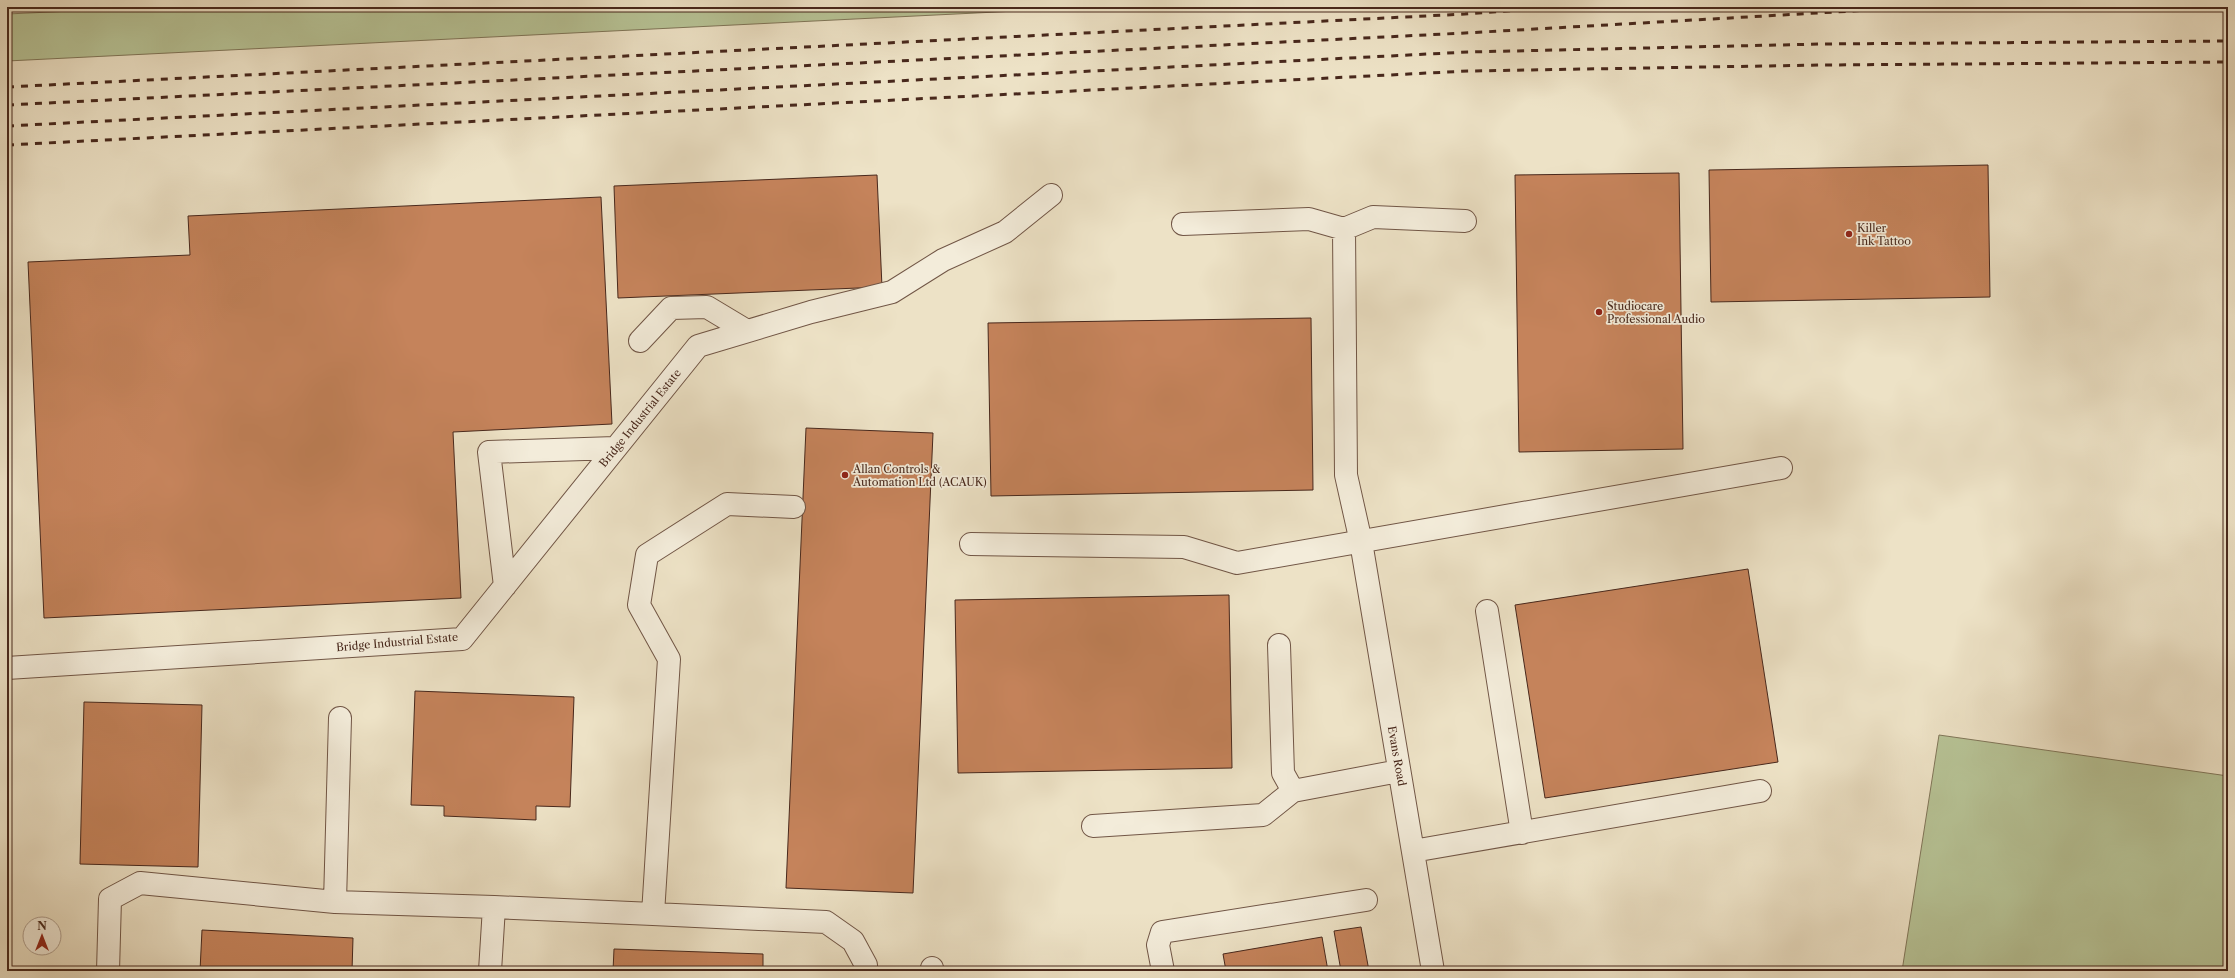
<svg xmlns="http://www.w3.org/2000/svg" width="2235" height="978" viewBox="0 0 2235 978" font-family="'Libre Caslon Text',serif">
  <rect width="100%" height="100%" fill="#ede2c6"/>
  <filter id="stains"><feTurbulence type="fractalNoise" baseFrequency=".005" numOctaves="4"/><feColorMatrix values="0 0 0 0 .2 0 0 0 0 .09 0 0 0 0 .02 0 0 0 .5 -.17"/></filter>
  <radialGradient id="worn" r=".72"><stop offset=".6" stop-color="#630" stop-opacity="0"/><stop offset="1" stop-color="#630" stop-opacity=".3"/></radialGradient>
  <path fill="#b7c396" stroke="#807659" d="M159 7H1097L7 61V14Z
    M7 208H9L10 245H7Z
    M1939 735 2228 776V971H1902Z"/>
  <path fill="#c5835b" stroke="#48281c" d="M1988 165 1990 297 1711 302 1709 170Z
    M1679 173 1683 449 1519 452 1515 175Z
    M877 175 882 287 618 298 614 186Z
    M601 197 612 424 453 432 461 598 44 618 28 262 190 255 188 216Z
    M1311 318 1313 490 991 496 988 323Z
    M806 428 933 433 913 893 786 888Z
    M1748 569 1778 762 1545 798 1515 605Z
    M1229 595 1232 768 958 773 955 600Z
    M415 691 574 697 570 807 536 806V820L444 816V806L411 805Z
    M84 702 202 705 198 867 80 864Z
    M1361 927 1369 971H1341L1334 931Z
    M202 930 353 938 352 971H200Z
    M1322 937 1328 971H1226L1223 954Z
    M614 949 763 954V971H613Z"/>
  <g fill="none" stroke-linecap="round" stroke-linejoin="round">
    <defs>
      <path id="minor" d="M1183 224 1309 219 1344 229 1346 475 1361 542 1433 971
        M1344 229 1373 217 1465 221
        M640 341 671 308 707 307 747 331
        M971 544 1184 547 1237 563 1781 468
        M505 586 489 452 615 448
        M1487 611 1522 833
        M1279 645 1283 773 1293 791
        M7 668 462 639 698 346 811 312 892 292 943 260 1005 232 1051 195
        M340 718 335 902 494 907
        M1093 826 1263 815 1293 791 1399 771
        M1413 851 1760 791
        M653 914 826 922 853 941 866 965V971
        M932 968V971
        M108 971 110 899 140 883 335 902
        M490 971 494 907 653 914 669 659 639 605 647 555 727 504 794 507
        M1163 971 1158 945 1162 932 1366 900"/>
    </defs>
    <use href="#minor" stroke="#715646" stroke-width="24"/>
    <use href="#minor" stroke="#f3ecda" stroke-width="22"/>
    <path stroke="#48281c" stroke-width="3" stroke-dasharray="7 7" stroke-linecap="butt" d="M7 87 1465 14 1560 7
      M7 105 1465 33 1923 7
      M7 126 1468 52 1822 44 2228 41
      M7 145 1468 71 1823 65 2228 62"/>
  </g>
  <g fill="#8f2418" stroke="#f3ecda" stroke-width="1.5">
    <circle cx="1849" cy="234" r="4"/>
    <circle cx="1599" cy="312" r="4"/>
    <circle cx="845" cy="475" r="4"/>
  </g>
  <g text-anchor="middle" stroke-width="3.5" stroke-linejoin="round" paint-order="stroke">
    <g font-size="11" fill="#48281c" stroke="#f3ecda" text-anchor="start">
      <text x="1857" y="232">Killer<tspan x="1857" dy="13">Ink Tattoo</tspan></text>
      <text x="1607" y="310">Studiocare<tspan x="1607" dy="13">Professional Audio</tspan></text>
      <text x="853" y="473">Allan Controls &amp;<tspan x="853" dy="13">Automation Ltd (ACAUK)</tspan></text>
    </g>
    <g font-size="11" fill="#48281c" stroke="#f3ecda">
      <text transform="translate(640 418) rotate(-51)" y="4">Bridge Industrial Estate</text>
      <text transform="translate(397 642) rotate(-5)" y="4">Bridge Industrial Estate</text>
      <text transform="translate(1397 756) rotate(80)" y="4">Evans Road</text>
    </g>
  </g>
  <rect width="2235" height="978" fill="none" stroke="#ede2c6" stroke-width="24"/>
  <rect x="8" y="8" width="2219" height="962" fill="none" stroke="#48281c" stroke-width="2"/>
  <rect x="12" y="12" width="2211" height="954" fill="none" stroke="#48281c"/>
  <g transform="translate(42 936)"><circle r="19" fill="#f3ecda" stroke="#af9e8e"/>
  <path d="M0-3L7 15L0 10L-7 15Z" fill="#8f2418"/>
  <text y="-6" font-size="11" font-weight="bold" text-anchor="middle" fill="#48281c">N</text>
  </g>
  <rect width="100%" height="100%" filter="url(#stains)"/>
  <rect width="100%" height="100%" fill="url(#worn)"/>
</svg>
